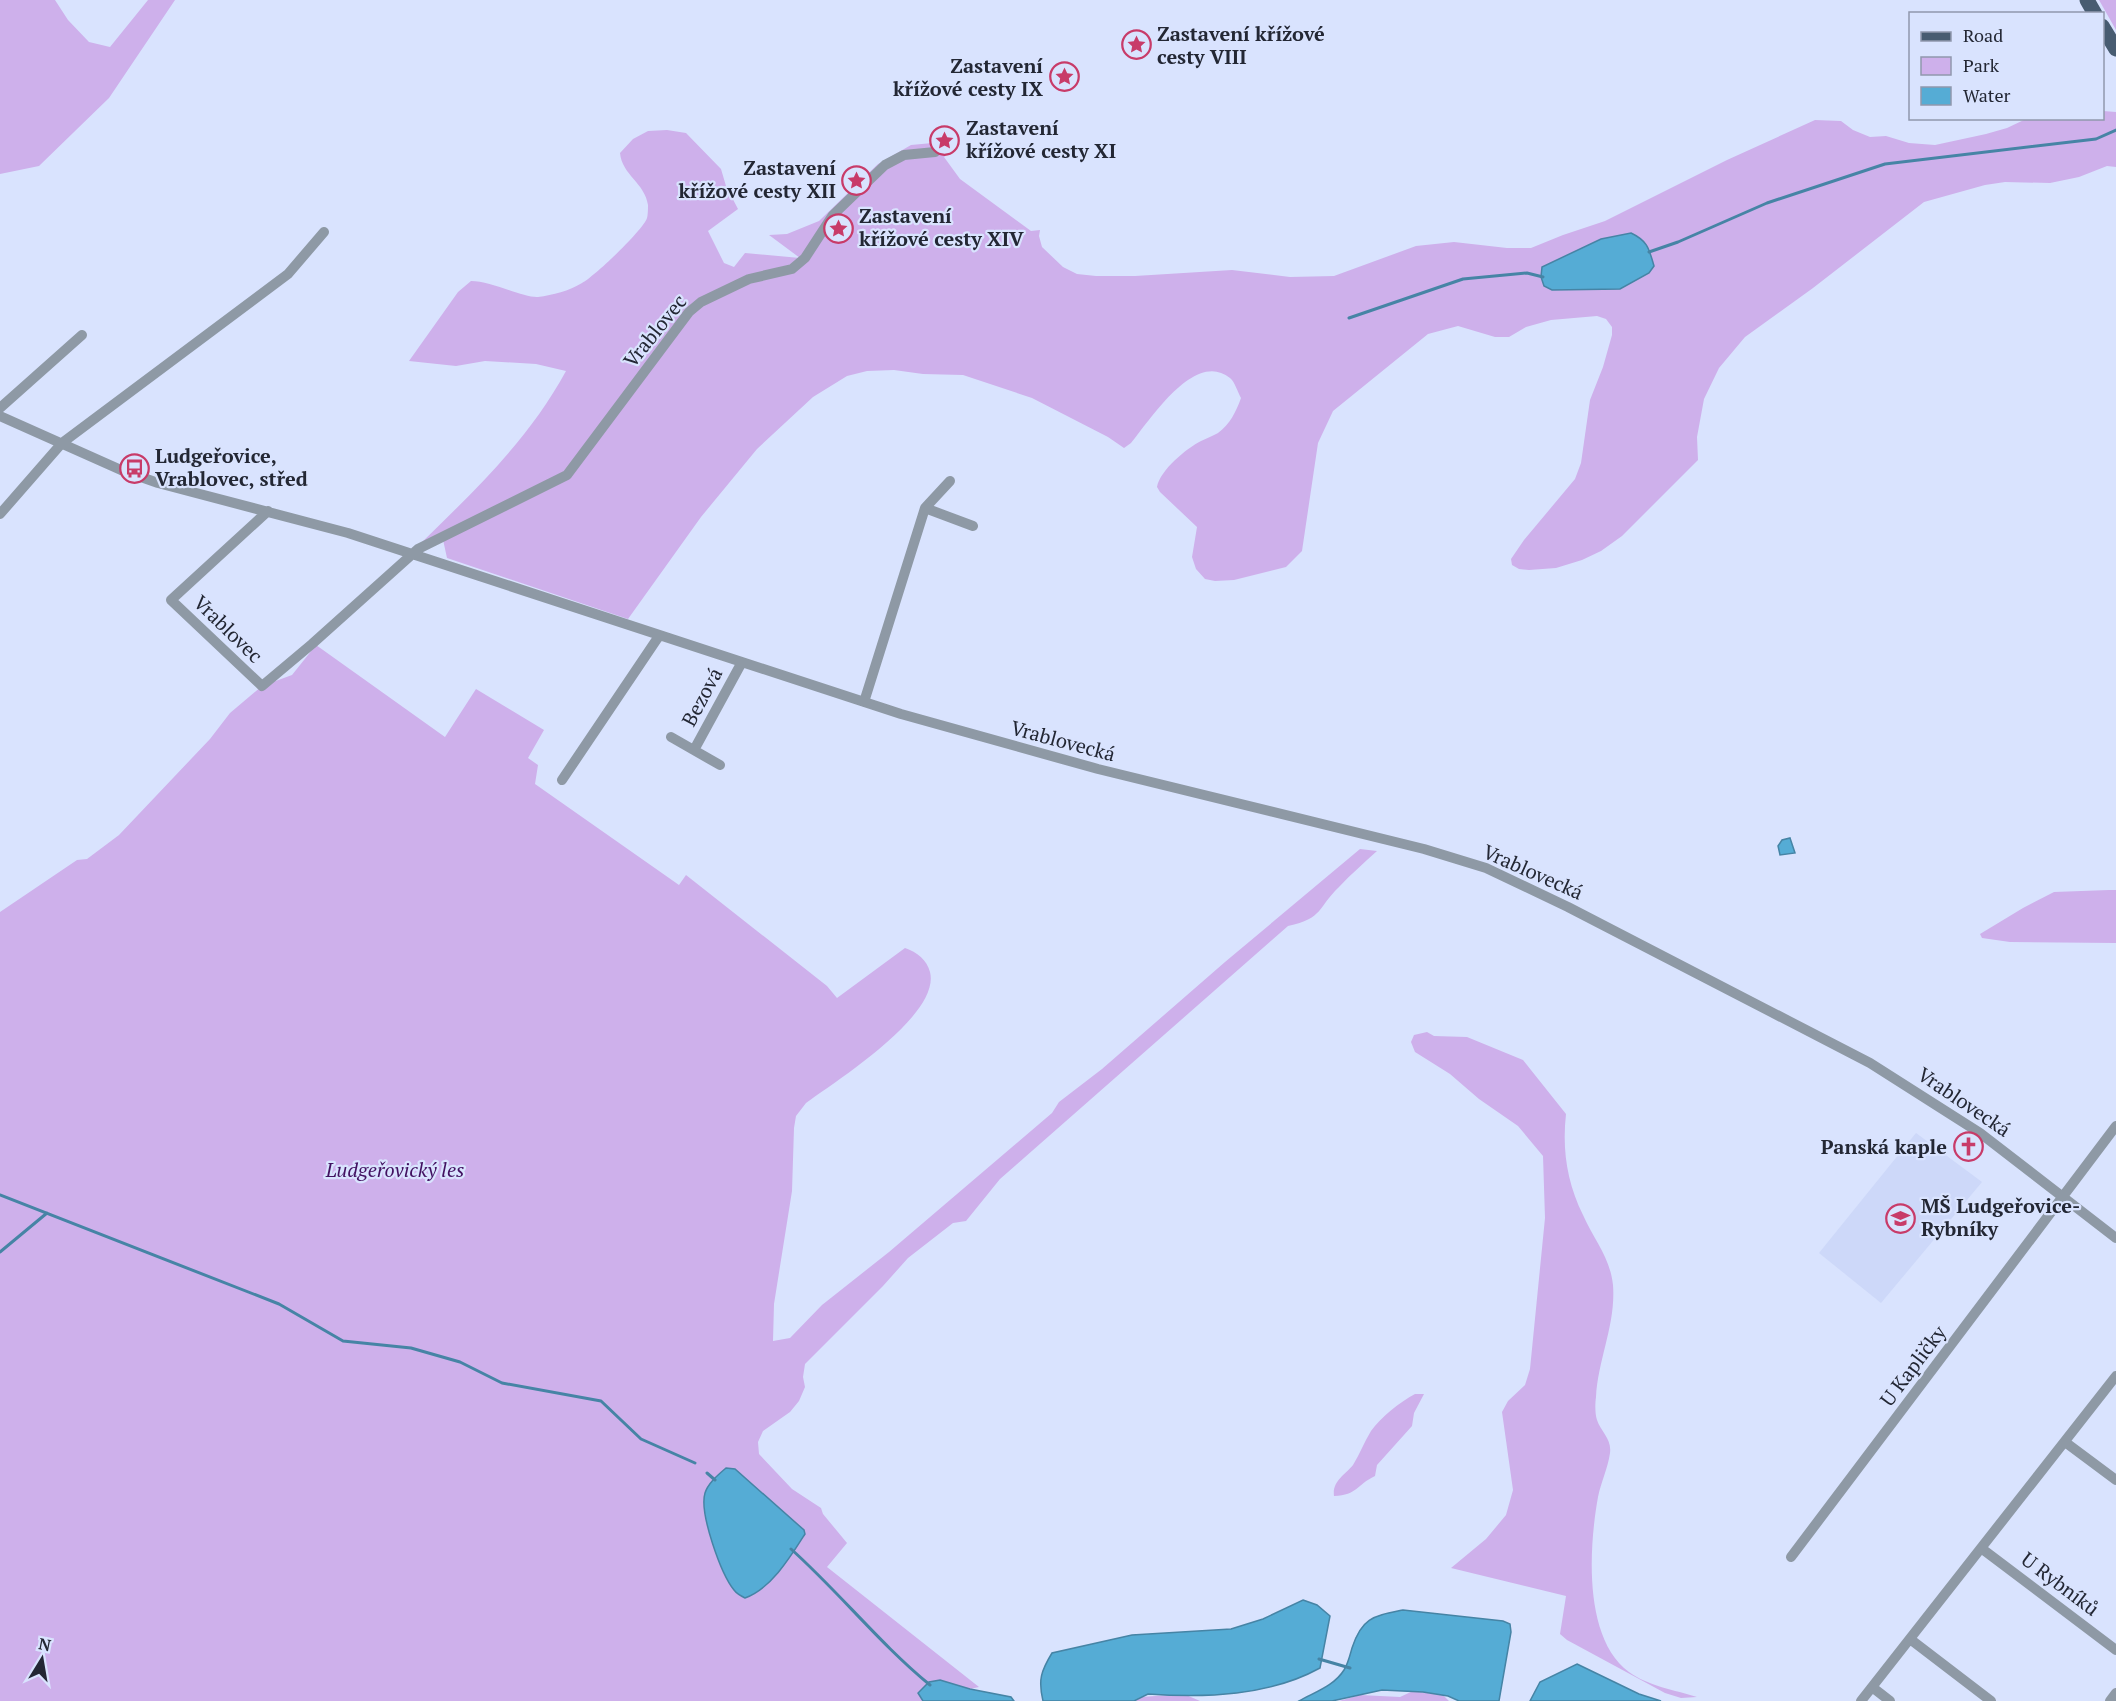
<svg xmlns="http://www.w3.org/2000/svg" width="2116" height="1701" viewBox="0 0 2116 1701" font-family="'PT Serif',serif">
  <rect width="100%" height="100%" fill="#d9e3fe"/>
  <path fill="#cdd8f9" d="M1916 1133 1982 1182 1881 1303 1819 1253Z"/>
  <path fill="#ceb0eb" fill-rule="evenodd" d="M0 0H55L68 20 89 42 110 47 148 0H175L109 98 39 166 0 174Z
    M2099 0H2116V30Z
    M2103 111 2116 112V167L2107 166 2079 177 2050 183 2005 182 1985 185 1924 202 1813 288 1745 337 1719 368 1704 399 1697 437 1698 460 1622 536 1601 551 1582 560 1556 568 1529 570 1519 569 1512 565 1511 559 1524 540 1575 479 1581 463 1590 400 1603 367 1612 335V327L1606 319 1597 316 1551 320 1526 327 1509 337H1495L1458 326 1428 334 1333 411 1318 443 1302 551 1286 567 1234 580 1215 581 1205 579 1196 569 1192 557 1197 527 1160 492 1157 487C1160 470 1187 448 1201 441 1207 438 1213 436 1218 433 1230 424 1236 412 1241 398 1238 393 1235 382 1230 378 1195 349 1150 420 1131 443L1124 448 1108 437 1032 398 963 375 923 374 894 370 867 371 847 376 813 397 757 449 701 517 628 619 447 558 442 535 416 548C472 493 528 441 566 371L536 364 485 361 456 366 409 361 458 292 471 281C491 281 524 298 538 297 553 295 569 291 582 283 594 277 644 229 647 218 648 215 648 208 648 205 645 183 622 175 620 153L633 139 648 131 667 130 686 133 721 169 726 186 738 209 708 231 724 263 734 267 745 253 800 258 769 235 787 234 819 221 878 164 911 145 943 142 951 151 944 157 960 179 1031 231 1040 230 1039 236 1042 247 1063 267 1077 274 1096 276H1135L1232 270 1290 277 1334 276 1416 246 1454 242 1507 248H1531L1563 235 1605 221 1727 160 1815 120 1841 121 1853 130 1870 137 1886 136 1909 143 1935 145 1986 134 2007 128 2026 119 2102 118ZM1631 233 1550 264 1601 239Z
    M316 645 445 737 476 689 544 730 528 758 538 765 535 784 679 885 686 875 827 986 837 998 905 948C917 952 927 960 930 972 941 1015 836 1081 806 1103L796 1116 794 1128 792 1191 774 1304 773 1341 790 1338 822 1305 889 1252 1052 1113 1059 1102 1102 1069 1225 962 1360 849 1377 851C1364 863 1351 874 1339 887 1317 908 1324 918 1288 926L1000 1179 966 1221 953 1223 908 1258 883 1286 805 1364 803 1377 805 1387 799 1401 790 1412 763 1431 758 1442 759 1454 792 1489 821 1508 823 1514 847 1543 827 1567 979 1687 970 1689 940 1680 919 1693 923 1701H0V912L77 860 87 859 119 835 210 739 230 713 262 686 292 675Z
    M2109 890H2116V943L2010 942 1982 938 1980 934 2023 908 2054 892Z
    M1427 1032 1434 1036 1467 1037 1523 1060 1566 1114C1562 1150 1567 1182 1583 1215 1594 1240 1610 1257 1613 1285 1616 1324 1598 1359 1596 1397 1595 1404 1595 1414 1597 1420 1601 1432 1612 1439 1610 1453 1608 1468 1601 1482 1598 1497 1589 1547 1583 1638 1629 1672 1648 1686 1675 1690 1697 1697L1681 1698 1665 1693 1567 1640 1560 1634 1566 1596 1451 1568 1486 1539 1506 1515 1513 1490 1502 1412 1508 1401 1525 1385 1530 1369 1545 1218 1543 1156 1518 1126 1479 1099 1450 1074 1415 1052 1411 1042 1414 1035Z
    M1415 1394H1424L1414 1413 1412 1426 1377 1465 1375 1476C1356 1485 1358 1495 1334 1496 1332 1481 1345 1475 1353 1465 1360 1454 1364 1442 1371 1431 1381 1417 1400 1402 1415 1394Z
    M1413 1691 1443 1695 1449 1701H1339L1360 1695 1400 1697Z
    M1184 1694 1200 1701H1134L1141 1697Z"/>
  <path fill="#55acd5" stroke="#4684a5" stroke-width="1.5" d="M1631 233C1648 241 1649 249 1654 266L1649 273 1620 289 1552 290 1544 286 1541 277 1542 267 1601 239Z
    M1790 838 1795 853 1780 855 1778 846 1782 840Z
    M726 1468 735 1469 804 1530 805 1534C791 1556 771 1589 745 1598 741 1596 737 1594 734 1590 721 1574 699 1513 705 1493 708 1483 718 1475 726 1468Z
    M1303 1600 1317 1605 1330 1616 1320 1668C1269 1696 1206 1698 1148 1694L1134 1701H1043C1038 1680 1041 1671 1052 1653L1132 1635 1231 1629 1263 1619Z
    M1403 1610 1503 1621 1510 1624 1511 1632 1499 1701H1459L1448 1696 1423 1692 1382 1690 1332 1701H1299C1315 1692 1334 1686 1344 1670 1348 1664 1350 1655 1352 1648 1362 1617 1374 1616 1403 1610Z
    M1577 1664 1639 1694 1661 1701H1530L1540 1682Z
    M940 1680 970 1689 1011 1697 1014 1701H923L918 1693 929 1682Z"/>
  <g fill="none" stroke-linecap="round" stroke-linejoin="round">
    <path stroke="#4684a5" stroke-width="3" d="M1649 252 1678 242 1767 203 1885 164 2096 139 2116 130
      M1349 318 1463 279 1527 273 1543 277
      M0 1195 279 1304 343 1341 411 1348 460 1362 502 1383 601 1401 641 1439 695 1463
      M0 1252 47 1213
      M707 1473 715 1480
      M791 1549C839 1592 880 1644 930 1685
      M1319 1659 1350 1668"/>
    <path stroke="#8e99a5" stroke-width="10" d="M0 408 82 335
      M0 416 121 470 158 483 348 533 901 714 1098 769 1424 849 1486 868 1568 907 1870 1063 1980 1133 2116 1238
      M925 508 973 526
      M268 511 171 600 262 686 312 644 418 549 567 475 689 312 701 302 749 279 792 269 805 258 833 215 885 165 904 155 935 152
      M0 514 62 443 288 274 324 232
      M864 702 925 508 950 481
      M671 737 720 765
      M694 750 742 662
      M562 780 659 636
      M2065 1442 2116 1480
      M1981 1548 2116 1650
      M1791 1557 2116 1126
      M1910 1639 1991 1701
      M1872 1687 1890 1701
      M1861 1701 2116 1376
      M2110 1701 2116 1693"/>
    <path stroke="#485c71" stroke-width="15" d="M2087 0 2095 14
      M2102 26 2116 49"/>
  </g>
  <defs>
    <symbol id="sight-ring" viewBox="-11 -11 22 22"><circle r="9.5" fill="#d9e3fe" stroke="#c83b69" stroke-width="1.5"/><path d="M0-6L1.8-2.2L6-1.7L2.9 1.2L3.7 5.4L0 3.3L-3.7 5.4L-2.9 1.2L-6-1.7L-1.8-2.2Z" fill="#c83b69"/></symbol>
    <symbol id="bus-ring" viewBox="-11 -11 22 22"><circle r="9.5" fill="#d9e3fe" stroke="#c83b69" stroke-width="1.5"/><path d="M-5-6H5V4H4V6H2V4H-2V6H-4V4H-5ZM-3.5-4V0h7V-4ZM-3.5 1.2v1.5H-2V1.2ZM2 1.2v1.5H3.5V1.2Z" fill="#c83b69"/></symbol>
    <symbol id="church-ring" viewBox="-11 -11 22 22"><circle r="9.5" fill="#d9e3fe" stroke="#c83b69" stroke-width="1.5"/><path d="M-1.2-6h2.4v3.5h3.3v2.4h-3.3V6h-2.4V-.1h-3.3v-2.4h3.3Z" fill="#c83b69"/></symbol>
    <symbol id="school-ring" viewBox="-11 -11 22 22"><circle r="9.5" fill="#d9e3fe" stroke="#c83b69" stroke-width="1.5"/><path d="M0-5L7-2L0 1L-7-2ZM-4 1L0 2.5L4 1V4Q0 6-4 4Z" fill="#c83b69"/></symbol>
  </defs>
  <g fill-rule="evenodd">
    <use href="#sight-ring" x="1120" y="28" width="33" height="33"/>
    <use href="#sight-ring" x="1048" y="60" width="33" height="33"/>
    <use href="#sight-ring" x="928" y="124" width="33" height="33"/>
    <use href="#sight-ring" x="840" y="164" width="33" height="33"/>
    <use href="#sight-ring" x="822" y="212" width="33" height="33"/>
    <use href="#bus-ring" x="118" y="452" width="33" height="33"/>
    <use href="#church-ring" x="1952" y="1130" width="33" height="33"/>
    <use href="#school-ring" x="1884" y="1202" width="33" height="33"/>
  </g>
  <g text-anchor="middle" stroke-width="4.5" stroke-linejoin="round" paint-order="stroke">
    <g font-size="20" font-weight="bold" fill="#232734" stroke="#d9e3fe" text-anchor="start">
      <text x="1157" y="41">Zastavení křížové<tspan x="1157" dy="23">cesty VIII</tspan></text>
      <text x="1043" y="73" text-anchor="end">Zastavení<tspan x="1043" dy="23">křížové cesty IX</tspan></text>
      <text x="966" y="135">Zastavení<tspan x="966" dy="23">křížové cesty XI</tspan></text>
      <text x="836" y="175" text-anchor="end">Zastavení<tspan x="836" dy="23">křížové cesty XII</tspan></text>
      <text x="859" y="223">Zastavení<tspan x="859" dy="23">křížové cesty XIV</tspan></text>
      <text x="155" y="463">Ludgeřovice,<tspan x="155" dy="23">Vrablovec, střed</tspan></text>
      <text x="1947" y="1154" text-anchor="end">Panská kaple</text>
      <text x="1921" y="1213">MŠ Ludgeřovice-<tspan x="1921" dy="23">Rybníky</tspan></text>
    </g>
    <g font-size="20" fill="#232734" stroke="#d9e3fe">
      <text transform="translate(655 331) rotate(-51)" y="7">Vrablovec</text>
      <text transform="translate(228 629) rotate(44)" y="7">Vrablovec</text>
      <text transform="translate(702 697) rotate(-62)" y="7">Bezová</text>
      <text transform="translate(1063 741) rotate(15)" y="7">Vrablovecká</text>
      <text transform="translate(1533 872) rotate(24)" y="7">Vrablovecká</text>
      <text transform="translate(1964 1102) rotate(34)" y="7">Vrablovecká</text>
      <text transform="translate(1913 1366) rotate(-53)" y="7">U Kapličky</text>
      <text transform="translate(2060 1584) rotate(37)" y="7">U Rybníků</text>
    </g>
    <g font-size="20" font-style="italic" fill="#421161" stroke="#d9e3fe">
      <text x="395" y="1177">Ludgeřovický les</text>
    </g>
  </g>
  <rect x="1909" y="12" width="195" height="108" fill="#d9e3fe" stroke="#9098ad" stroke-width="1.5"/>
  <rect x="1921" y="32" width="30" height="9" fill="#485c71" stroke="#9098ad" stroke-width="1.5"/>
  <text x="1963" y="42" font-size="18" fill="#232734">Road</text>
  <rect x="1921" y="57" width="30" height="18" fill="#ceb0eb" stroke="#9098ad" stroke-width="1.5"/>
  <text x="1963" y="72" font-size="18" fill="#232734">Park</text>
  <rect x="1921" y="87" width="30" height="18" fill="#55acd5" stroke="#9098ad" stroke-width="1.5"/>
  <text x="1963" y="102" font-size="18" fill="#232734">Water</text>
  <g transform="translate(42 1659) rotate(11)" stroke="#d9e3fe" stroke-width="4.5" paint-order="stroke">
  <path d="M0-4.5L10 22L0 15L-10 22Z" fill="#232734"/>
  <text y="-9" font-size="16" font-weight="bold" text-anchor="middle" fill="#232734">N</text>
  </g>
</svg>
